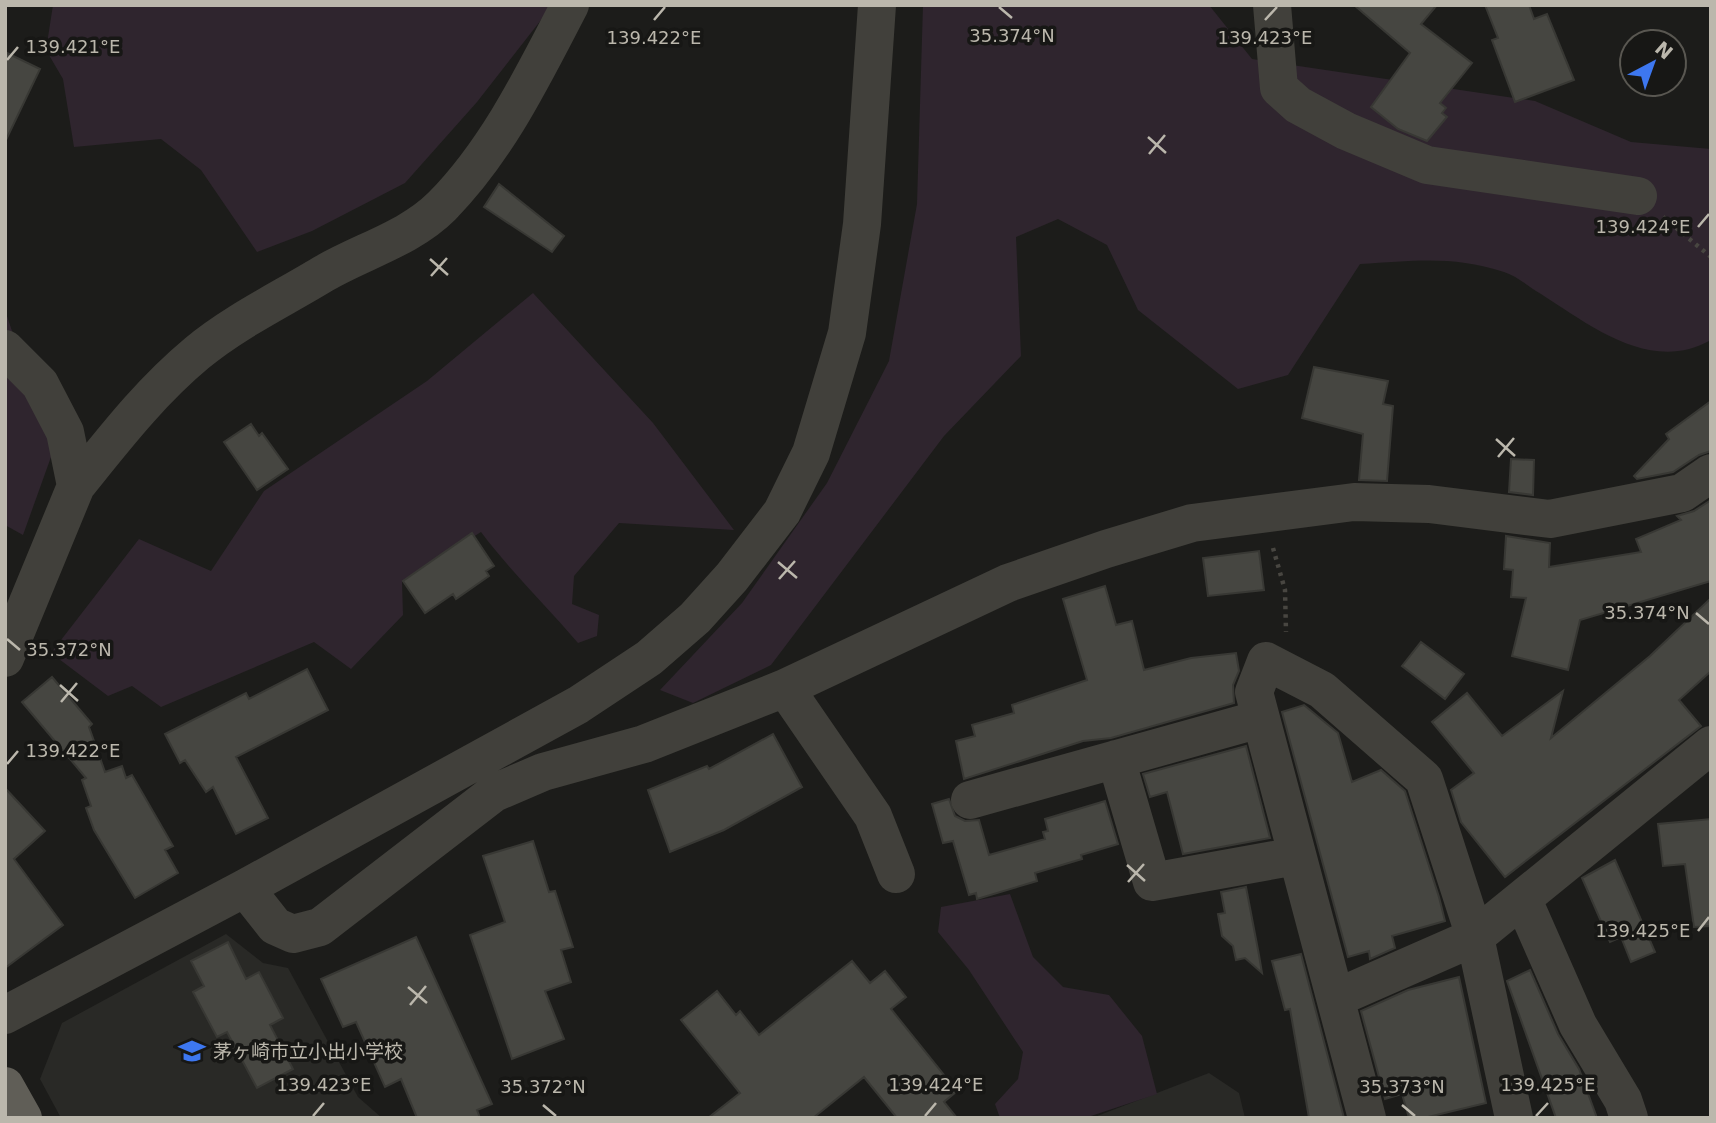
<svg xmlns="http://www.w3.org/2000/svg" width="1716" height="1123" viewBox="0 0 1716 1123" font-family="'DejaVu Sans','Noto Sans JP',sans-serif">
  <rect width="100%" height="100%" fill="#1c1c1a"/>
  <path fill="#292926" d="M226 934 263 963 288 968 358 1097 382 1118H61L40 1079 62 1023Z
    M1209 1073 1239 1093 1245 1118H1092Z"/>
  <path fill="#2f252e" d="M53 5H548V11L477 102 405 183 312 231 257 252 201 170 161 139 74 147 63 79 46 50Z
    M923 5H1209L1252 59 1535 101 1631 142 1711 149V340C1651 374 1591 326 1541 294 1529 287 1517 276 1504 272 1452 255 1414 261 1360 264L1288 375 1238 389 1138 310 1107 245 1058 219 1016 237 1021 356 944 436 771 665 693 703 660 690 742 603 827 483 889 361 917 204Z
    M533 293 653 423 734 530 619 523 574 576 572 604 599 615 597 636 578 643C546 605 511 572 481 532L402 582 403 615 351 669 314 642 161 707 132 686 108 696 51 653 139 539 211 571 264 491 427 381Z
    M5 310 20 355 65 418 23 535 5 525Z
    M1010 894 1033 957 1063 987 1109 995 1142 1036 1157 1094 1085 1118H1000L995 1104 1018 1079 1023 1052 969 970 938 932 941 907Z"/>
  <path fill="#464641" stroke="#383834" stroke-width="2" d="M1354 5H1437L1421 24 1472 63 1440 103 1446 108 1442 113 1447 117 1427 141 1398 129 1371 107 1410 53Z
    M1485 5H1529L1534 19 1547 14 1574 80 1515 102 1492 40 1498 38Z
    M5 52 40 69 5 142Z
    M499 184 564 236 552 252 484 207Z
    M1314 367 1388 381 1383 404 1393 406 1387 481 1359 480 1363 434 1302 418Z
    M1711 401V451L1699 455 1673 472 1637 479 1634 476 1669 439 1666 434Z
    M251 424 259 436 262 433 288 469 257 490 224 442Z
    M1511 459 1534 460 1533 495 1509 492Z
    M1711 500V581L1580 620 1568 670 1512 656 1526 598 1511 597 1513 570 1504 569 1506 536 1550 543 1549 567 1641 552 1636 539 1681 520 1677 516 1694 511Z
    M472 533 494 566 486 571 489 576 456 599 453 594 425 613 403 581Z
    M1259 551 1264 590 1208 596 1203 558Z
    M1105 586 1116 625 1132 621 1144 670 1191 658 1236 653 1239 671 1233 685 1234 703 1111 738 1083 741 964 779 956 741 975 736 972 725 1014 713 1012 705 1087 680 1063 599Z
    M1711 598V671L1679 700 1701 726 1505 877 1461 822 1451 790 1474 773 1432 722 1467 693 1502 736 1563 691 1551 738 1650 656Z
    M1421 642 1464 674 1445 699 1402 666Z
    M307 669 328 710 236 757 268 818 236 834 213 787 206 792 185 760 180 763 165 734 246 693 249 699Z
    M52 677 92 724 89 727 105 772 122 766 126 778 132 775 173 846 165 850 178 873 135 898 94 830 86 808 91 806 82 780 86 778 22 702Z
    M1304 705 1338 733 1352 782 1381 770 1405 791 1439 897 1445 921 1392 936 1395 948 1370 959 1369 951 1348 957 1282 712Z
    M773 734 802 787 724 830 670 852 648 790 707 766 709 769Z
    M1246 746 1270 838 1183 854 1167 792 1150 797 1143 774Z
    M5 788 45 831 14 859 63 925 5 968Z
    M949 799 955 816 965 821 979 820 989 855 1045 839 1043 832 1048 831 1045 819 1105 801 1118 844 1081 855 1082 859 1035 873 1037 881 977 899 976 893 969 895 953 841 943 843 932 804Z
    M1711 819V926L1694 927 1685 864 1663 866 1658 824Z
    M533 841 549 892 555 891 573 947 561 950 571 982 545 991 564 1039 512 1059 470 935 505 922 483 856Z
    M1615 860 1655 952 1631 962 1621 937 1610 942 1582 878Z
    M1246 887 1259 955 1262 973 1245 958 1236 960 1233 946 1222 936 1218 914 1225 913 1221 892Z
    M416 937 492 1104 477 1110 480 1118H417L401 1079 385 1087 356 1022 343 1027 321 979Z
    M228 942 246 979 259 972 283 1018 270 1025 293 1069 257 1088 227 1032 217 1037 193 992 204 986 191 961Z
    M1301 954 1344 1118H1309L1290 1009 1285 1010 1272 961Z
    M852 961 870 983 885 971 906 997 891 1009 957 1091 944 1102 957 1118H897L864 1077 813 1118H708L740 1093 681 1020 717 991 736 1015 740 1011 759 1035Z
    M1530 970 1558 1034 1579 1069 1597 1118H1556L1507 981Z
    M1459 977 1486 1103 1424 1118H1409L1402 1094 1385 1099 1361 1011 1408 990Z"/>
  <g fill="none" stroke-linecap="round" stroke-linejoin="round">
    <path stroke="#484641" stroke-width="4.5" stroke-dasharray="3.5 5" stroke-linecap="butt" d="M1663 217 1711 257
      M1273 548 1285 590 1286 632"/>
    <path stroke="#41403b" stroke-width="38" d="M1272 5 1279 88 1298 105 1346 131 1427 165 1638 196
      M5 349 40 384 65 432 76 486C114 439 150 392 197 353 234 322 282 299 323 274 362 251 409 239 442 206 498 149 533 76 570 5
      M5 658 76 486
      M785 688 873 816 896 874
      M1116 759 1152 882 1296 856
      M970 800 1260 719
      M245 888 275 926 293 934 320 927 494 793 543 772 644 744 785 688 1008 583 1106 549 1192 523 1354 502 1429 504 1550 519 1682 493 1711 473
      M1523 900 1578 1025 1623 1100 1629 1118
      M1336 998 1475 937 1711 745
      M5 1015 245 888 578 705 649 658 695 618 732 577 782 512 811 453 847 333 862 224 877 5
      M1367 1118 1254 692 1266 661 1322 690 1424 779 1475 937 1514 1118"/>
    <path stroke="#605e57" stroke-width="38" d="M5 1086 23 1118"/>
  </g>
  <path fill="none" stroke="#bbb7ac" stroke-width="2.5" d="M999 7 1012 18M654 20 665 7M1265 20 1277 7M7 60 18 47M1148 137 1166 153M1149 154 1165 135M1698 227 1709 214M430 259 448 275M431 276 447 258M1496 439 1515 456M1498 457 1514 438M778 562 797 578M779 579 795 561M1696 613 1709 624M7 639 20 650M60 685 78 701M61 702 77 683M7 764 18 751M1127 865 1145 881M1128 882 1144 864M1698 931 1709 917M408 987 427 1003M410 1005 426 986M543 1105 556 1116M1402 1105 1415 1116M313 1116 324 1103M925 1116 936 1103M1536 1116 1548 1103"/>
  <defs>
    <symbol id="school-bare" viewBox="-9 -9 18 18"><path d="M0-5L7-2L0 1L-7-2ZM-4 1L0 2.5L4 1V4Q0 6-4 4Z" fill="#3d77f0" stroke="#171715" stroke-width="2.5" paint-order="stroke"/></symbol>
  </defs>
  <g fill-rule="evenodd">
    <use href="#school-bare" x="173" y="1032" width="38" height="38"/>
  </g>
  <g text-anchor="middle" stroke-width="7" stroke-linejoin="round" paint-order="stroke">
    <g font-size="19" fill="#bbb7ac" stroke="#171715" text-anchor="start">
      <text x="213" y="1058">茅ヶ崎市立小出小学校</text>
    </g>
  </g>
  <g font-size="18" text-anchor="middle" fill="#bbb7ac" stroke="#171715" stroke-width="7" stroke-linejoin="round" paint-order="stroke">
    <text x="1012" y="42">35.374°N</text>
    <text x="654" y="44">139.422°E</text>
    <text x="1265" y="44">139.423°E</text>
    <text x="73" y="53">139.421°E</text>
    <text x="1643" y="233">139.424°E</text>
    <text x="1647" y="619">35.374°N</text>
    <text x="69" y="656">35.372°N</text>
    <text x="73" y="757">139.422°E</text>
    <text x="1643" y="937">139.425°E</text>
    <text x="324" y="1091">139.423°E</text>
    <text x="936" y="1091">139.424°E</text>
    <text x="1548" y="1091">139.425°E</text>
    <text x="543" y="1093">35.372°N</text>
    <text x="1402" y="1093">35.373°N</text>
  </g>
  <rect width="1716" height="1123" fill="none" stroke="#bbb7ac" stroke-width="14"/>
  <g transform="translate(1653 63) rotate(41)"><circle r="33" fill="#171715" stroke="#595751" stroke-width="2"/>
  <path d="M0-5L12 26L0 18L-12 26Z" fill="#3d77f0"/>
  <text y="-10" font-size="19" font-weight="bold" text-anchor="middle" fill="#bbb7ac">N</text>
  </g>
</svg>
